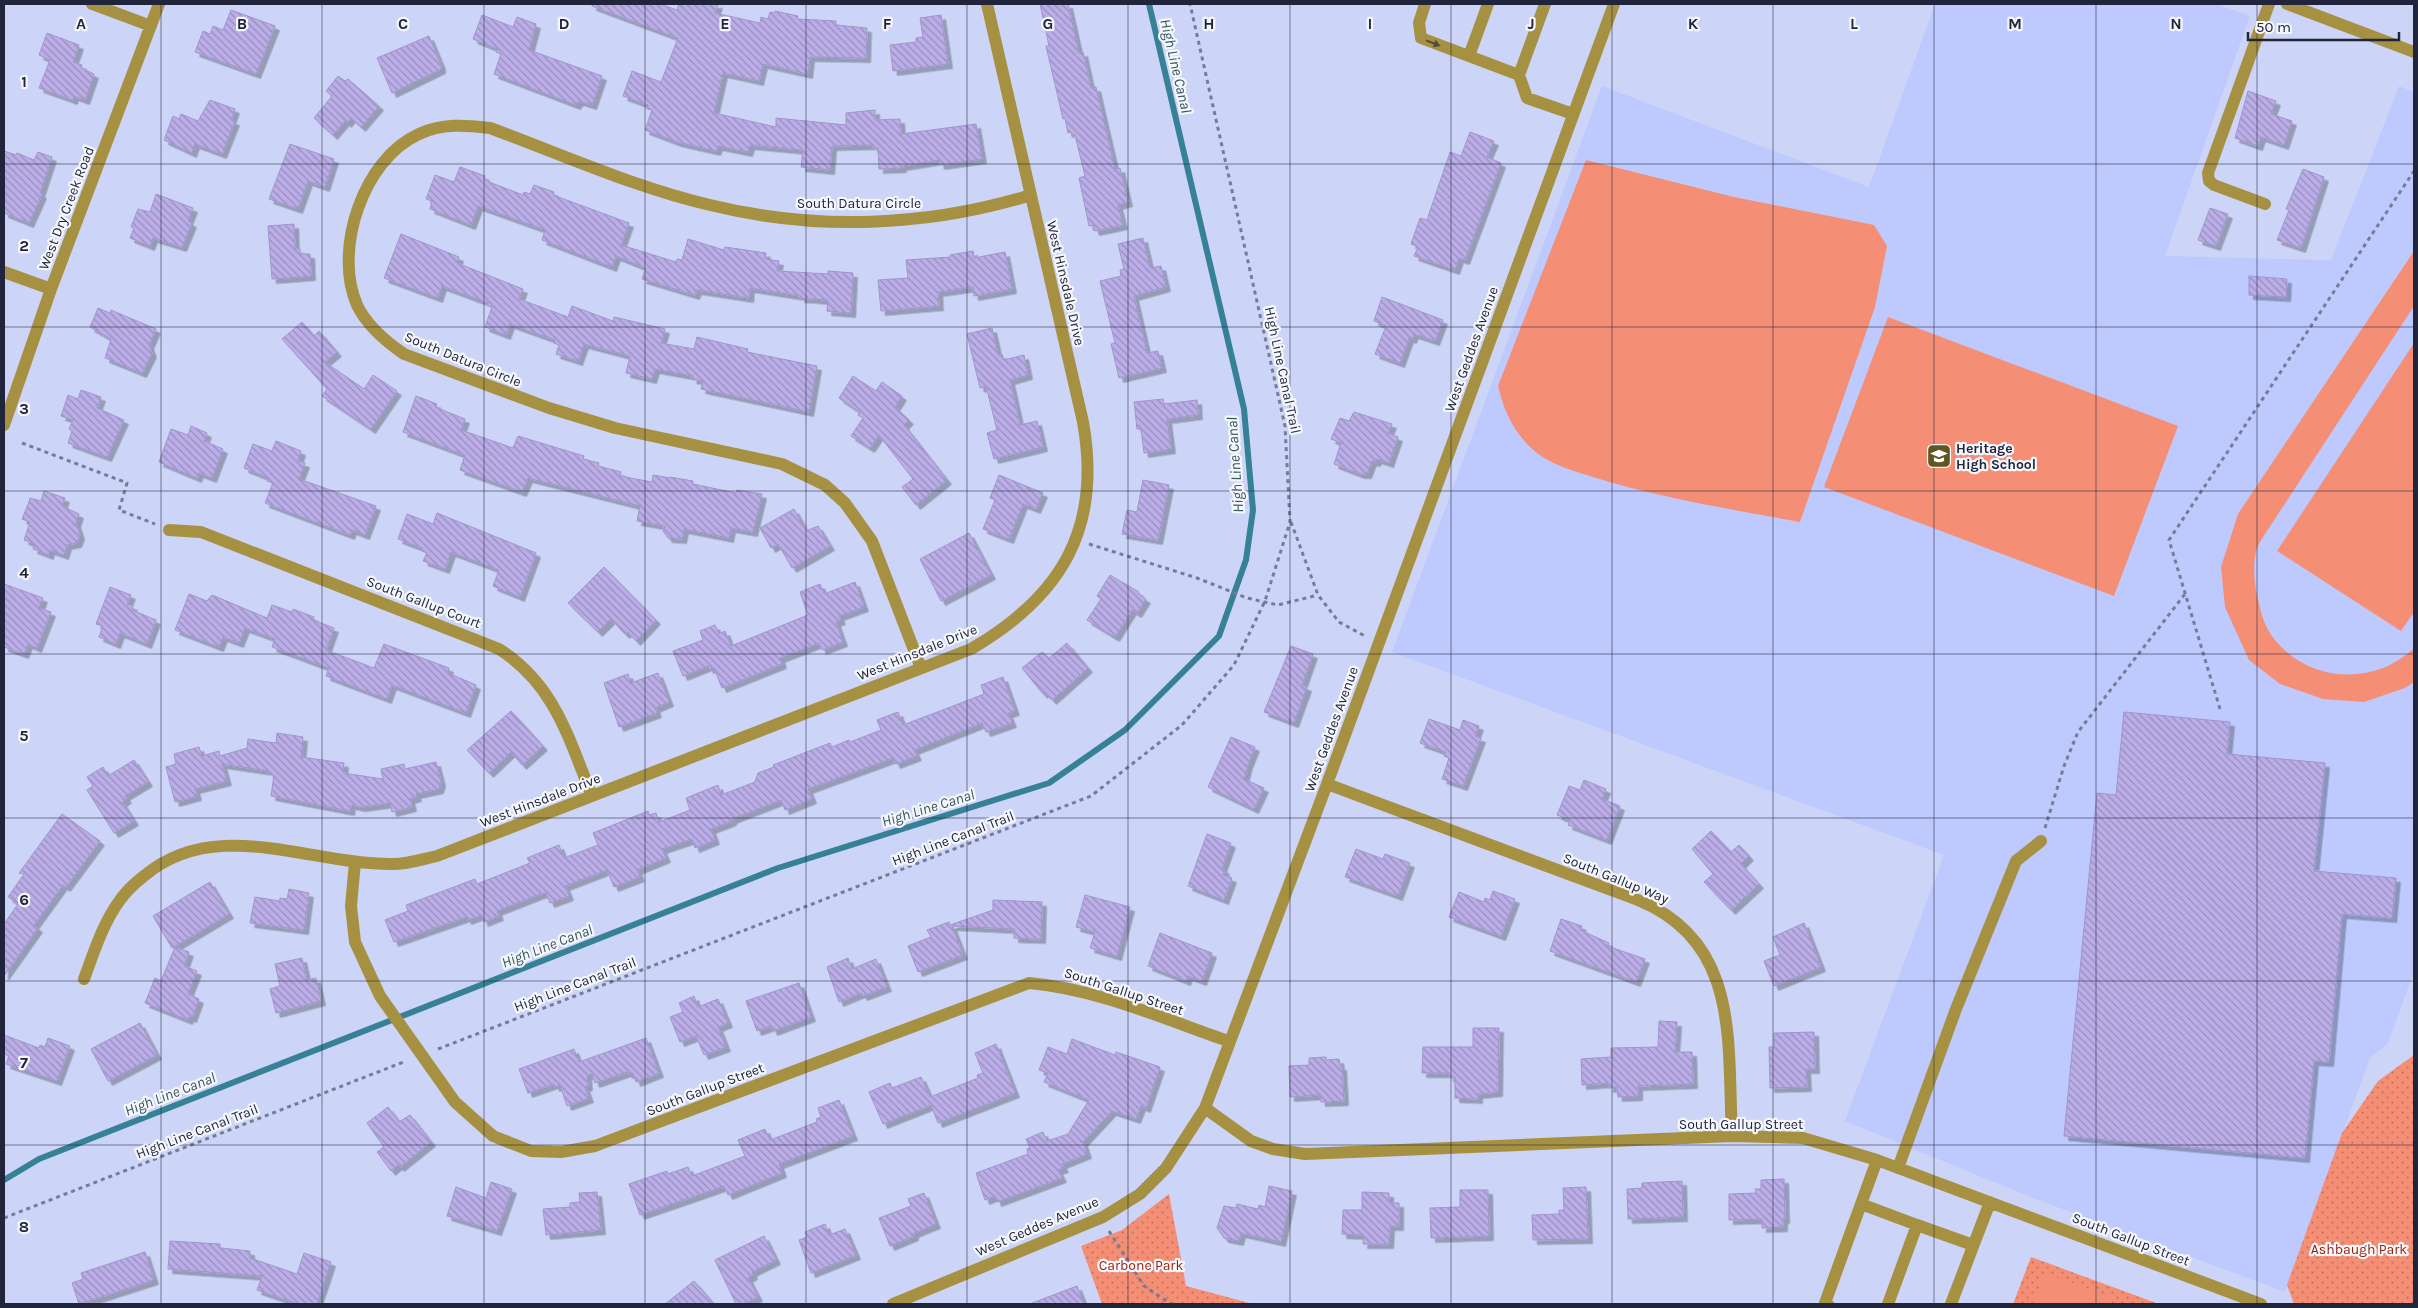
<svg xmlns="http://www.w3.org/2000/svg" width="2418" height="1308" viewBox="0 0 2418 1308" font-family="Karla,sans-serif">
  <defs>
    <pattern id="park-dots" width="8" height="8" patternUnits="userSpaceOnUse" patternTransform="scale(1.25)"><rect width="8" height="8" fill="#f48e75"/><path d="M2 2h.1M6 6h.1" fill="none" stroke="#c57461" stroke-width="1.8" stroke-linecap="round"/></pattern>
    <pattern id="building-back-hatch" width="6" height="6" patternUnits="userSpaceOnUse" patternTransform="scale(1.25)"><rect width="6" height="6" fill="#bbaee8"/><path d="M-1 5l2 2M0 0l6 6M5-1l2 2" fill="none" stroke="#988dbd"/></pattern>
    <filter id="shadow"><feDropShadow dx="4.5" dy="4.5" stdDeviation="0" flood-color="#0004"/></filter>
  </defs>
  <rect width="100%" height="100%" fill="#ccd5f8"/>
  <path fill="#becafe" d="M1935 4H2216L2250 16 2165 256 2331 260 2399 86 2414 92V972L2388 1043 2370 1058 2285 1292 2033 1198 1845 1121 1944 855 1392 652 1602 86 1869 187Z"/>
  <path fill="url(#park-dots)" d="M2414 1055V1304H2294L2287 1285 2342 1133 2378 1081Z
    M1169 1194 1186 1286 1253 1304H1102L1081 1246 1122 1230Z
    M2031 1257 2159 1304H2013Z"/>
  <path fill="#f48e75" d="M1586 160 1734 197 1874 225 1887 246 1875 307 1800 522C1730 509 1660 498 1593 477 1574 471 1552 465 1537 453 1515 435 1504 412 1498 386Z
    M2414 251V306L2271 525C2266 533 2258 543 2256 552 2253 564 2254 582 2257 594 2260 610 2264 627 2275 640 2310 683 2375 686 2414 648V682L2405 688 2364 702 2323 699 2280 684 2249 660 2225 607 2221 567 2238 514Z
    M1888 317 2178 426 2114 596 1824 487Z
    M2414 343V612L2401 631 2277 551Z
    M2045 1273 2113 1298 2111 1304H2033Z"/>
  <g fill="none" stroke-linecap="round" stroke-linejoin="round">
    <path stroke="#378197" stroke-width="6" d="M4 1180 39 1159 778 868 1049 783 1125 730 1219 636 1246 560 1253 510 1244 409 1149 4"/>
  </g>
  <path fill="url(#building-back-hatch)" stroke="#a194cd" filter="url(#shadow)" d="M592 4H660L677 10 679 4H718L715 13 760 23 761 17 768 19 770 12 775 13V11L798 16 797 19 836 21V25L867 28 866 58 810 57 808 74 763 64 759 81 723 73 714 113 776 127V118L846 125V113L875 110V120L900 119 901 134 976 124 982 159 940 165 939 160 902 166V168L879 169 878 148H873V145L832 146 830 170 801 167 803 150 750 145 748 152 718 146 716 151 677 142 645 130 652 110 647 109 648 105 623 96 632 71 661 82 678 38 592 6Z
    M1040 4H1068L1079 53 1083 52 1091 88 1096 87 1115 169 1120 168 1128 202 1118 205 1123 225 1095 231 1093 225 1089 226 1079 178 1085 176 1075 135 1072 136 1071 132 1068 133 1065 118 1063 119 1046 46H1049Z
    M231 10 275 26 256 74 195 52 203 31 210 34 213 26 223 30Z
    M482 15 513 27 517 17 536 24 529 50 602 76 592 105 579 101 576 105 494 74 501 54 496 52 498 49 473 39Z
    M941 15 948 64 893 71 890 45 916 42V38L923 37 920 18Z
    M47 33 79 45 73 62 82 65 81 68 94 74 85 100 74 96 73 100 39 88 50 60 39 55Z
    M429 36 441 65V69L392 93 377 58Z
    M338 76 345 81 348 79 379 106 361 127 351 118 347 123 345 121 333 135 314 118 332 96 326 91Z
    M2248 91 2276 101 2271 114 2292 121 2284 145 2261 137 2258 146 2235 138Z
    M210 100 235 109 231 120 235 121 222 154 195 144 192 153 164 140 173 116 179 119 181 114 198 121Z
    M1470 132 1494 141 1487 157 1501 163 1465 260 1459 258 1455 270 1414 256 1418 247 1411 244 1420 218 1427 220 1450 152 1461 156Z
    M290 144 334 159 325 187 308 181 298 209 269 199Z
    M4 151 16 155 17 153 34 160 38 152 52 157 40 193 42 194 29 223 4 213Z
    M460 167 485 176 484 180 523 195 524 192 530 194 534 185 554 192 553 195 629 223 621 245 676 262 677 259 682 260 688 239 724 250 725 247 766 253 765 259 779 261 777 271 828 274V271L853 273 851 313 827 311 828 300 800 298 801 296 750 288 749 298 697 290 695 295 642 279 646 268 616 256 612 267 542 240 545 230 478 206 471 225 430 209 432 201 426 199 435 175 454 182Z
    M2303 169 2324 177 2301 248 2277 240 2289 210 2286 209Z
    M156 194 193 208 188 221 192 223 182 247 153 238 150 246 130 238 134 228 131 227 138 209 150 212Z
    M2210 208 2228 214 2216 246 2198 240Z
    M294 224 295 249H300V254H310L311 276 272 279 268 226Z
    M401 234 459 257 457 263 523 289 519 299 568 317 572 306 613 321 614 317 665 329 661 343 694 349 697 337 748 349 747 352 817 366 809 412 701 389 703 381 692 379 693 376 655 369 652 379 626 373 630 356 584 344 578 361 556 354 559 345 554 343 555 340 510 324 506 335 485 327 492 307 487 305 488 303 442 286 438 298 384 278Z
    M1143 238 1150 268 1161 266 1166 287 1134 296 1147 353 1158 351 1162 368 1119 378 1111 344 1115 343 1100 281 1121 276 1120 270 1124 269 1118 244Z
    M973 251 974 258 1005 252 1012 289 974 296 973 287 938 292 939 306 881 311 878 280 908 278 906 260 951 257 950 255Z
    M2249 276 2287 279 2286 297 2249 295Z
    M1382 297 1443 320 1435 341 1414 334 1412 339 1409 338 1400 363 1375 354 1386 326 1374 321Z
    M98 308 110 313 111 310 156 329 149 345 152 353 142 373 105 358 111 339 90 327Z
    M302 322 314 336 319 331 337 352 325 362 364 389 373 375 397 391 371 429 322 396 327 389 282 339Z
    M992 328 998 355 1002 354 1004 360 1024 355 1028 375 1010 380 1020 425 1037 421 1043 447 994 459 987 433 997 430 986 386 980 388 967 334Z
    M853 376 876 391 882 382 902 396 895 407 909 420 904 425 947 480 916 505 902 487 913 479 879 435 870 448 851 436 863 418 858 415 860 412 839 398Z
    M81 390 101 397 97 408 124 420 107 457 68 443 72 431 69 429 73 420 61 416 68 395 78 399Z
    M416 396 437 404 435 407 465 419 461 430 513 448 518 436 584 456 583 459 599 463 598 466 621 472 620 476 652 482 653 475 670 478V477L693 481V484L736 493 737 490 762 494 753 532 731 528 729 538 684 529 682 539 668 538 663 531 665 526 637 521 640 506 528 478 522 492 460 470 465 455 403 432Z
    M1163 399 1164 404 1197 400 1198 415 1167 419 1171 449 1144 453 1141 429H1137L1134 402Z
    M1354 412 1392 424 1388 433 1398 437 1389 463 1377 459 1376 462 1372 461 1367 474H1360L1334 464 1341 443 1331 439 1340 418 1349 421Z
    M191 426 207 433 204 441 223 449 212 478 199 473 197 478 159 462 171 429 188 435Z
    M276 441 301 451 298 461 305 463 299 479 376 506 365 535 352 530 350 535 265 503 273 483 267 481 269 478 244 468 253 444 272 451Z
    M999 475 1043 493 1036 509 1023 504 1009 539 983 529 995 500 990 498Z
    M1143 480 1169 485 1158 540 1122 534 1127 510 1137 512Z
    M44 491 65 498 62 506 79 514 76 523 80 535 77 543 67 545 64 555 50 550 49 555 33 549 35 544 24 540 30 522 22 519 29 502 30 498 41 501Z
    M794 509 806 531 818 526 830 546 792 568 778 544 771 548 760 528Z
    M437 513 536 553 520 597 493 586 499 570 451 552 445 569 423 561 427 553 422 551V548L398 539 407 514 433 524Z
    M969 533 991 575 941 601 920 559Z
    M604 567 656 620 636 641 628 632 625 634 611 619 598 632 568 603Z
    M1110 575 1139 592 1138 594 1146 599 1137 613 1132 610 1115 637 1087 620 1101 599 1097 596Z
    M855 582 864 607 839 616 841 620 836 622 843 642 822 650 819 643 780 658 782 664 722 688 714 668 709 669 708 666 683 676 673 651 703 640 700 631 715 625 719 634 725 631 731 646 808 615 800 592 820 584 824 594Z
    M4 584 43 598 39 608 51 612 37 648 28 644 24 654 4 647Z
    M110 587 131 595 127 604 133 606 132 610 156 620 147 644 120 633 116 644 99 637 103 626 96 624Z
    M189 594 207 601 212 595 267 618 272 605 292 612 293 609 314 617 313 620 334 628 326 650 374 668 384 644 449 668 448 673 476 685 466 713 392 685 387 699 326 676 329 668 272 647 275 639 245 628 239 643 223 637 219 647 175 630Z
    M1067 643 1088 668 1052 700 1045 692 1043 694 1022 668 1042 652 1049 658Z
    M1291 646 1313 654 1302 685 1307 687 1294 723 1264 712Z
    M658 673 669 702 655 708 657 713 619 727 604 683 628 674 631 683Z
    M1003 677 1015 711 1008 713 1012 723 986 732 982 723 914 750 917 756 896 764 893 758 808 789 812 799 785 810 781 800 732 819V821L711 829 715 840 695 848 692 839 662 849 666 858 637 870 640 877 614 887 607 870 565 886 569 896 550 903 546 893 540 894 497 911 499 916 484 922 481 915 467 920 466 917 394 942 385 920 408 911 406 905 475 879 477 884 530 863 527 858 559 845 564 858 598 845 593 833 648 811 649 815 656 813 659 822 690 810 686 798 718 785 721 795 755 782 758 773 774 767 773 765 830 743 832 747 849 740 850 742 881 730 877 720 898 712 903 725 953 706 984 694 981 685Z
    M511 711 543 746 522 765 511 752 489 773 467 750Z
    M2124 712 2230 722 2227 754 2325 763 2314 871 2396 878 2392 918 2342 914 2329 1062 2314 1061 2305 1158 2064 1136 2097 793 2116 795Z
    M1429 719 1460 730 1463 720 1479 726 1475 736 1481 738 1463 786 1442 779 1449 758 1444 756 1446 752 1420 743Z
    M277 733 303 737 301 757 344 763 343 773 383 779 381 769 404 764 405 769 436 762 441 782 439 789 416 794 417 797 410 799 412 807 392 812 390 803 361 807 351 805 350 811 271 796 274 775 269 774V771L222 764 227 781 195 789 197 796 175 802 166 767 176 764 174 754 199 747 202 756 219 751 220 756 247 748 248 739 276 743Z
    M1231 737 1255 747 1248 764 1244 779 1264 788 1254 809 1208 787Z
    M134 760 148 782 125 796 127 799 122 802 134 821 114 833 87 790 93 786 87 777 103 767 108 776Z
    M1584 780 1606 789 1602 799 1620 806 1607 840 1568 825 1570 820 1557 815 1569 786 1580 790Z
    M62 814 100 841 66 887 63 885 34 925 38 928 4 976V924L18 904 8 897 24 874 19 873Z
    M1711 831 1731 852 1739 845 1749 856 1741 864 1759 884 1731 910 1704 882 1713 874 1692 849Z
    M1207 834 1231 843 1222 868 1225 870 1223 875 1232 878 1224 900 1188 886Z
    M1356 849 1383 859 1385 854 1410 863 1398 896 1345 877Z
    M210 882 229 914 172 948 153 916Z
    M289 889 309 893 304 930 250 923 255 897 280 901V898L287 899Z
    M1493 891 1515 899 1501 936 1449 917 1459 892 1484 902 1485 898 1490 900Z
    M1085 895 1130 907 1117 956 1090 948 1095 932 1076 927Z
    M993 900 1042 902 1041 939 1014 938V929L952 926 963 955 918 972 908 946 931 937 927 930 949 922 950 925 993 910Z
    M1561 919 1582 926 1580 930 1609 943 1607 946 1645 959 1636 982 1550 951Z
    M1804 923 1821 967 1774 986 1764 961 1780 955 1773 937Z
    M1160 933 1212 953 1202 981 1188 976 1186 981 1148 966Z
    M175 947 189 952 184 966 197 971 188 994 199 999 192 1018 189 1017 188 1020 145 1003 155 978 161 981Z
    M302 958 307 980 316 978 321 1001 276 1013 270 989 280 986 275 964Z
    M848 958 852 969 876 959 887 987 863 996 861 993 839 1002 827 967Z
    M799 983 811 1017 773 1031 771 1026 757 1031 746 1001Z
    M694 996 698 1007 718 999 728 1023 718 1027 726 1047 704 1055 696 1036 680 1042 670 1017 683 1012 679 1003Z
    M1659 1021 1677 1022 1675 1052H1692L1693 1084 1638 1086V1096L1618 1097 1617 1087 1609 1088V1083L1582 1085 1581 1059 1611 1057V1048L1658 1047Z
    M140 1023 157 1055 108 1081 91 1049Z
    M1473 1028H1499L1498 1092 1478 1094V1099L1455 1098V1077H1449V1073H1422L1423 1047H1473Z
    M1814 1032 1815 1069H1806L1807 1087 1770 1088 1769 1047H1774V1033Z
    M4 1035 39 1048 40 1045 45 1047 48 1038 70 1046 57 1081 6 1064 9 1056 4 1054Z
    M646 1038 659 1073 636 1082 633 1073 628 1074 627 1072 595 1083 592 1074 587 1075 588 1086 585 1087 589 1098 567 1106 560 1085 555 1087 554 1084 528 1093 519 1069 574 1049 579 1062Z
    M1072 1039 1115 1055 1116 1052 1160 1067 1146 1108 1141 1106 1136 1119 1112 1111 1083 1142 1087 1154 1062 1164 1064 1168 1058 1170 1062 1178 997 1202 995 1196 985 1200 976 1173 1028 1154 1027 1149 1030 1148 1026 1139 1043 1132 1047 1141 1068 1134 1089 1100 1044 1082 1048 1073 1039 1070 1048 1047 1067 1054Z
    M996 1044 1015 1093 938 1123 931 1105 883 1124 869 1092 890 1083 892 1088 921 1077 930 1097 978 1078 977 1075 983 1073 975 1053Z
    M1326 1057V1060L1339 1059 1340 1066H1342L1344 1101 1321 1102 1320 1095 1290 1097 1289 1066 1309 1065V1058Z
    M839 1100 853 1136 779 1164 782 1173 728 1195 724 1186 640 1215 629 1184 667 1171 668 1174 688 1167 692 1176 745 1156 738 1140 765 1129 770 1140 817 1122 816 1119 821 1117 818 1108Z
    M388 1107 399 1122 410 1115 431 1142 400 1167 398 1165 391 1171 377 1152 384 1147 367 1123Z
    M1784 1179 1785 1219H1783V1227L1762 1228V1219L1729 1220V1194L1756 1193 1755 1189H1761V1180Z
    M1682 1181 1683 1217 1628 1219 1627 1189 1642 1188V1183Z
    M491 1182 512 1189 497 1231 447 1216 456 1187 486 1198Z
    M1269 1186 1292 1191 1281 1242 1241 1233 1239 1241 1224 1238 1217 1228 1224 1206 1236 1208 1237 1204 1258 1209 1259 1205 1265 1207Z
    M1586 1187 1588 1239 1533 1240 1532 1215 1559 1214V1210H1564L1563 1188Z
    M1460 1190H1488L1489 1236 1431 1238 1430 1208 1460 1207Z
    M597 1192 601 1230 546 1235 543 1209 570 1207V1203L580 1202 579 1193Z
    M1362 1192 1389 1193V1203H1399V1226H1390L1389 1244H1363L1364 1235 1342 1234 1343 1210H1362Z
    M924 1193 936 1224 914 1233V1236L890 1246 879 1218 911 1206 908 1199Z
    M825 1224 829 1235 845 1229 856 1255 811 1273 799 1240 807 1237 805 1232Z
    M764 1236 776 1260 752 1272 753 1275 748 1278 758 1297 743 1304H736L715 1260Z
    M170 1241 220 1244V1248L250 1251V1258L297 1274 304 1253 331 1262 317 1304H298L257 1290 262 1276 168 1269Z
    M145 1252 154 1280 79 1304 72 1283 83 1279 81 1273Z
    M694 1281 714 1304H665Z
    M1077 1286 1084 1304H1032V1303Z"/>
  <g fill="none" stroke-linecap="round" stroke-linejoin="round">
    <path stroke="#757c98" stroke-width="3" stroke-dasharray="4 4" stroke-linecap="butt" d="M22 443 127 483 119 510 155 524
      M1291 522 1318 595 1339 622 1365 636
      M1089 544 1197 578 1247 598 1278 605 1318 595
      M2220 709 2169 540 2414 171
      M2045 828 2064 766 2078 732 2185 594
      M438 1049 1091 796 1182 725 1234 665 1265 601 1290 522 1285 426 1190 4
      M4 1218 406 1061
      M1109 1231 1144 1286 1171 1304"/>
    <path stroke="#a69143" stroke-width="12" d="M92 4 151 26
      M1425 4 1419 23 1421 38 1519 75 1527 98 1573 114
      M2287 4 2414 52
      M1469 56 1488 4
      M1519 75 1545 4
      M2265 204 2214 185 2209 181 2208 173 2269 4
      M4 272 51 289
      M4 425 51 289 159 4
      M169 530 201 532 499 649C555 685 568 737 592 796
      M921 668 872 541 845 503 825 485 782 464 615 428 549 408 404 354C385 341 367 326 357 305 333 250 363 159 419 134 442 123 465 125 490 128 561 154 636 188 710 205 816 231 927 227 1031 195
      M1327 784 1638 900C1741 942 1727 1043 1732 1136
      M355 862 351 906 355 942 380 996 455 1102 493 1136 531 1151 561 1152 595 1146 1029 983C1098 989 1164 1019 1228 1041
      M84 979C94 952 103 923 120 900 127 890 135 883 144 876 216 815 310 865 393 864 408 864 423 859 437 856L971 649C1062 596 1102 528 1083 422L987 4
      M1205 1108 1251 1141 1273 1149 1305 1154 1732 1136 1803 1138 1877 1160 2261 1304
      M1898 1168 1956 1009 2016 861 2041 841
      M1861 1204 1917 1225 1888 1304
      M1917 1225 1973 1245
      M893 1304 1103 1217 1140 1194 1166 1168 1205 1108 1327 784 1614 4
      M1828 1304 1825 1303 1877 1160
      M1951 1304 1990 1202"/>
  </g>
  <defs><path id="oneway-solid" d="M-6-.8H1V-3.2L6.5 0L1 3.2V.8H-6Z" transform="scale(1.25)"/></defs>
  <use fill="#4f4b3e" href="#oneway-solid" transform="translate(1433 43) rotate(21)"/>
  <path fill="none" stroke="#20253b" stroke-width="1" stroke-opacity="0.55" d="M161 4V1304M322 4V1304M484 4V1304M645 4V1304M806 4V1304M967 4V1304M1128 4V1304M1290 4V1304M1451 4V1304M1612 4V1304M1773 4V1304M1934 4V1304M2096 4V1304M2257 4V1304M4 164H2414M4 327H2414M4 491H2414M4 654H2414M4 818H2414M4 981H2414M4 1145H2414"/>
  <defs>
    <symbol id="school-square" viewBox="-11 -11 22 22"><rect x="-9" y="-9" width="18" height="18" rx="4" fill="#625521" stroke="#f6f7fd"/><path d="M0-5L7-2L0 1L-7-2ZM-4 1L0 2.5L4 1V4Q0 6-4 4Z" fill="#fff"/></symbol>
  </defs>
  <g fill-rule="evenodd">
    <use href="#school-square" x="1925" y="442" width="28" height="28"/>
  </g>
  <g text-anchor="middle" stroke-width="4.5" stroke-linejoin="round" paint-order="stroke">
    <g font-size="14" fill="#20253b" stroke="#f6f7fd">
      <text x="859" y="208">South Datura Circle</text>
      <text transform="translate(66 208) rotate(-69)" y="5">West Dry Creek Road</text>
      <text transform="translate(1066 283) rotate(77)" y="5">West Hinsdale Drive</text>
      <text transform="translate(1471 349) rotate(-70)" y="5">West Geddes Avenue</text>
      <text transform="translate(463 359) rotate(22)" y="5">South Datura Circle</text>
      <text transform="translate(1283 370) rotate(78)" y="5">High Line Canal Trail</text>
      <text transform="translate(424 602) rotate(21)" y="5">South Gallup Court</text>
      <text transform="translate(917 652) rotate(-22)" y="5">West Hinsdale Drive</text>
      <text transform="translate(1331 729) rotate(-70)" y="5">West Geddes Avenue</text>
      <text transform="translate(540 800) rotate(-21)" y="5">West Hinsdale Drive</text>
      <text transform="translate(953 838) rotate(-21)" y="5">High Line Canal Trail</text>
      <text transform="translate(1616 878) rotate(22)" y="5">South Gallup Way</text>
      <text transform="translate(575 984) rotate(-21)" y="5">High Line Canal Trail</text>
      <text transform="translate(1124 991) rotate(18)" y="5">South Gallup Street</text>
      <text transform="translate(705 1089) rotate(-21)" y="5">South Gallup Street</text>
      <text x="1741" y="1129">South Gallup Street</text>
      <text transform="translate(197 1131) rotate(-21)" y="5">High Line Canal Trail</text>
      <text transform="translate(1037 1226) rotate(-23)" y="5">West Geddes Avenue</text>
      <text transform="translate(2131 1239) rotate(21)" y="5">South Gallup Street</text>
    </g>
    <g font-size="14" font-weight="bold" fill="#20253b" stroke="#f6f7fd" text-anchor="start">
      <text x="1956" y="453">Heritage<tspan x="1956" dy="16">High School</tspan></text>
    </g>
    <g font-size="14" fill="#921f00" stroke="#f6f7fd">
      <text x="2359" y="1254">Ashbaugh Park</text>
      <text x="1141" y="1270">Carbone Park</text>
    </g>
    <g font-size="15" font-style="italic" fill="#36565d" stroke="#f6f7fd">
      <text transform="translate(1176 66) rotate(77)" y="5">High Line Canal</text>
      <text transform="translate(1235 465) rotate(-94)" y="5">High Line Canal</text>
      <text transform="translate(928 808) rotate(-17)" y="5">High Line Canal</text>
      <text transform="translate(547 946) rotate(-21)" y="5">High Line Canal</text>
      <text transform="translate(170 1094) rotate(-21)" y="5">High Line Canal</text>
    </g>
  </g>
  <g font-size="16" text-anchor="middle" font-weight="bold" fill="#20253b" stroke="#f6f7fd" stroke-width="4.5" stroke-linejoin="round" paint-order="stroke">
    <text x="81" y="29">A</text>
    <text x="242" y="29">B</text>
    <text x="403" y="29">C</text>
    <text x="564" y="29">D</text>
    <text x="725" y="29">E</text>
    <text x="887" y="29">F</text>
    <text x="1048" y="29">G</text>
    <text x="1209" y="29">H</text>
    <text x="1370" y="29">I</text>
    <text x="1531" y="29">J</text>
    <text x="1693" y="29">K</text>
    <text x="1854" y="29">L</text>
    <text x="2015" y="29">M</text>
    <text x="2176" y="29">N</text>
    <text x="24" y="87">1</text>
    <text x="24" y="251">2</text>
    <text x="24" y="414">3</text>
    <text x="24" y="578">4</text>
    <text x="24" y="741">5</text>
    <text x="24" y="905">6</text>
    <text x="24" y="1068">7</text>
    <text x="24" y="1232">8</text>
  </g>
  <rect width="2418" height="1308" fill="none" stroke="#20253b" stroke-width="10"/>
  <path d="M2248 32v8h151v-8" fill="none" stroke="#20253b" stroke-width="2.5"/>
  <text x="2256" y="32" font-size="15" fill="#20253b" stroke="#f6f7fd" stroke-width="4" paint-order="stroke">50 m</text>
</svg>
